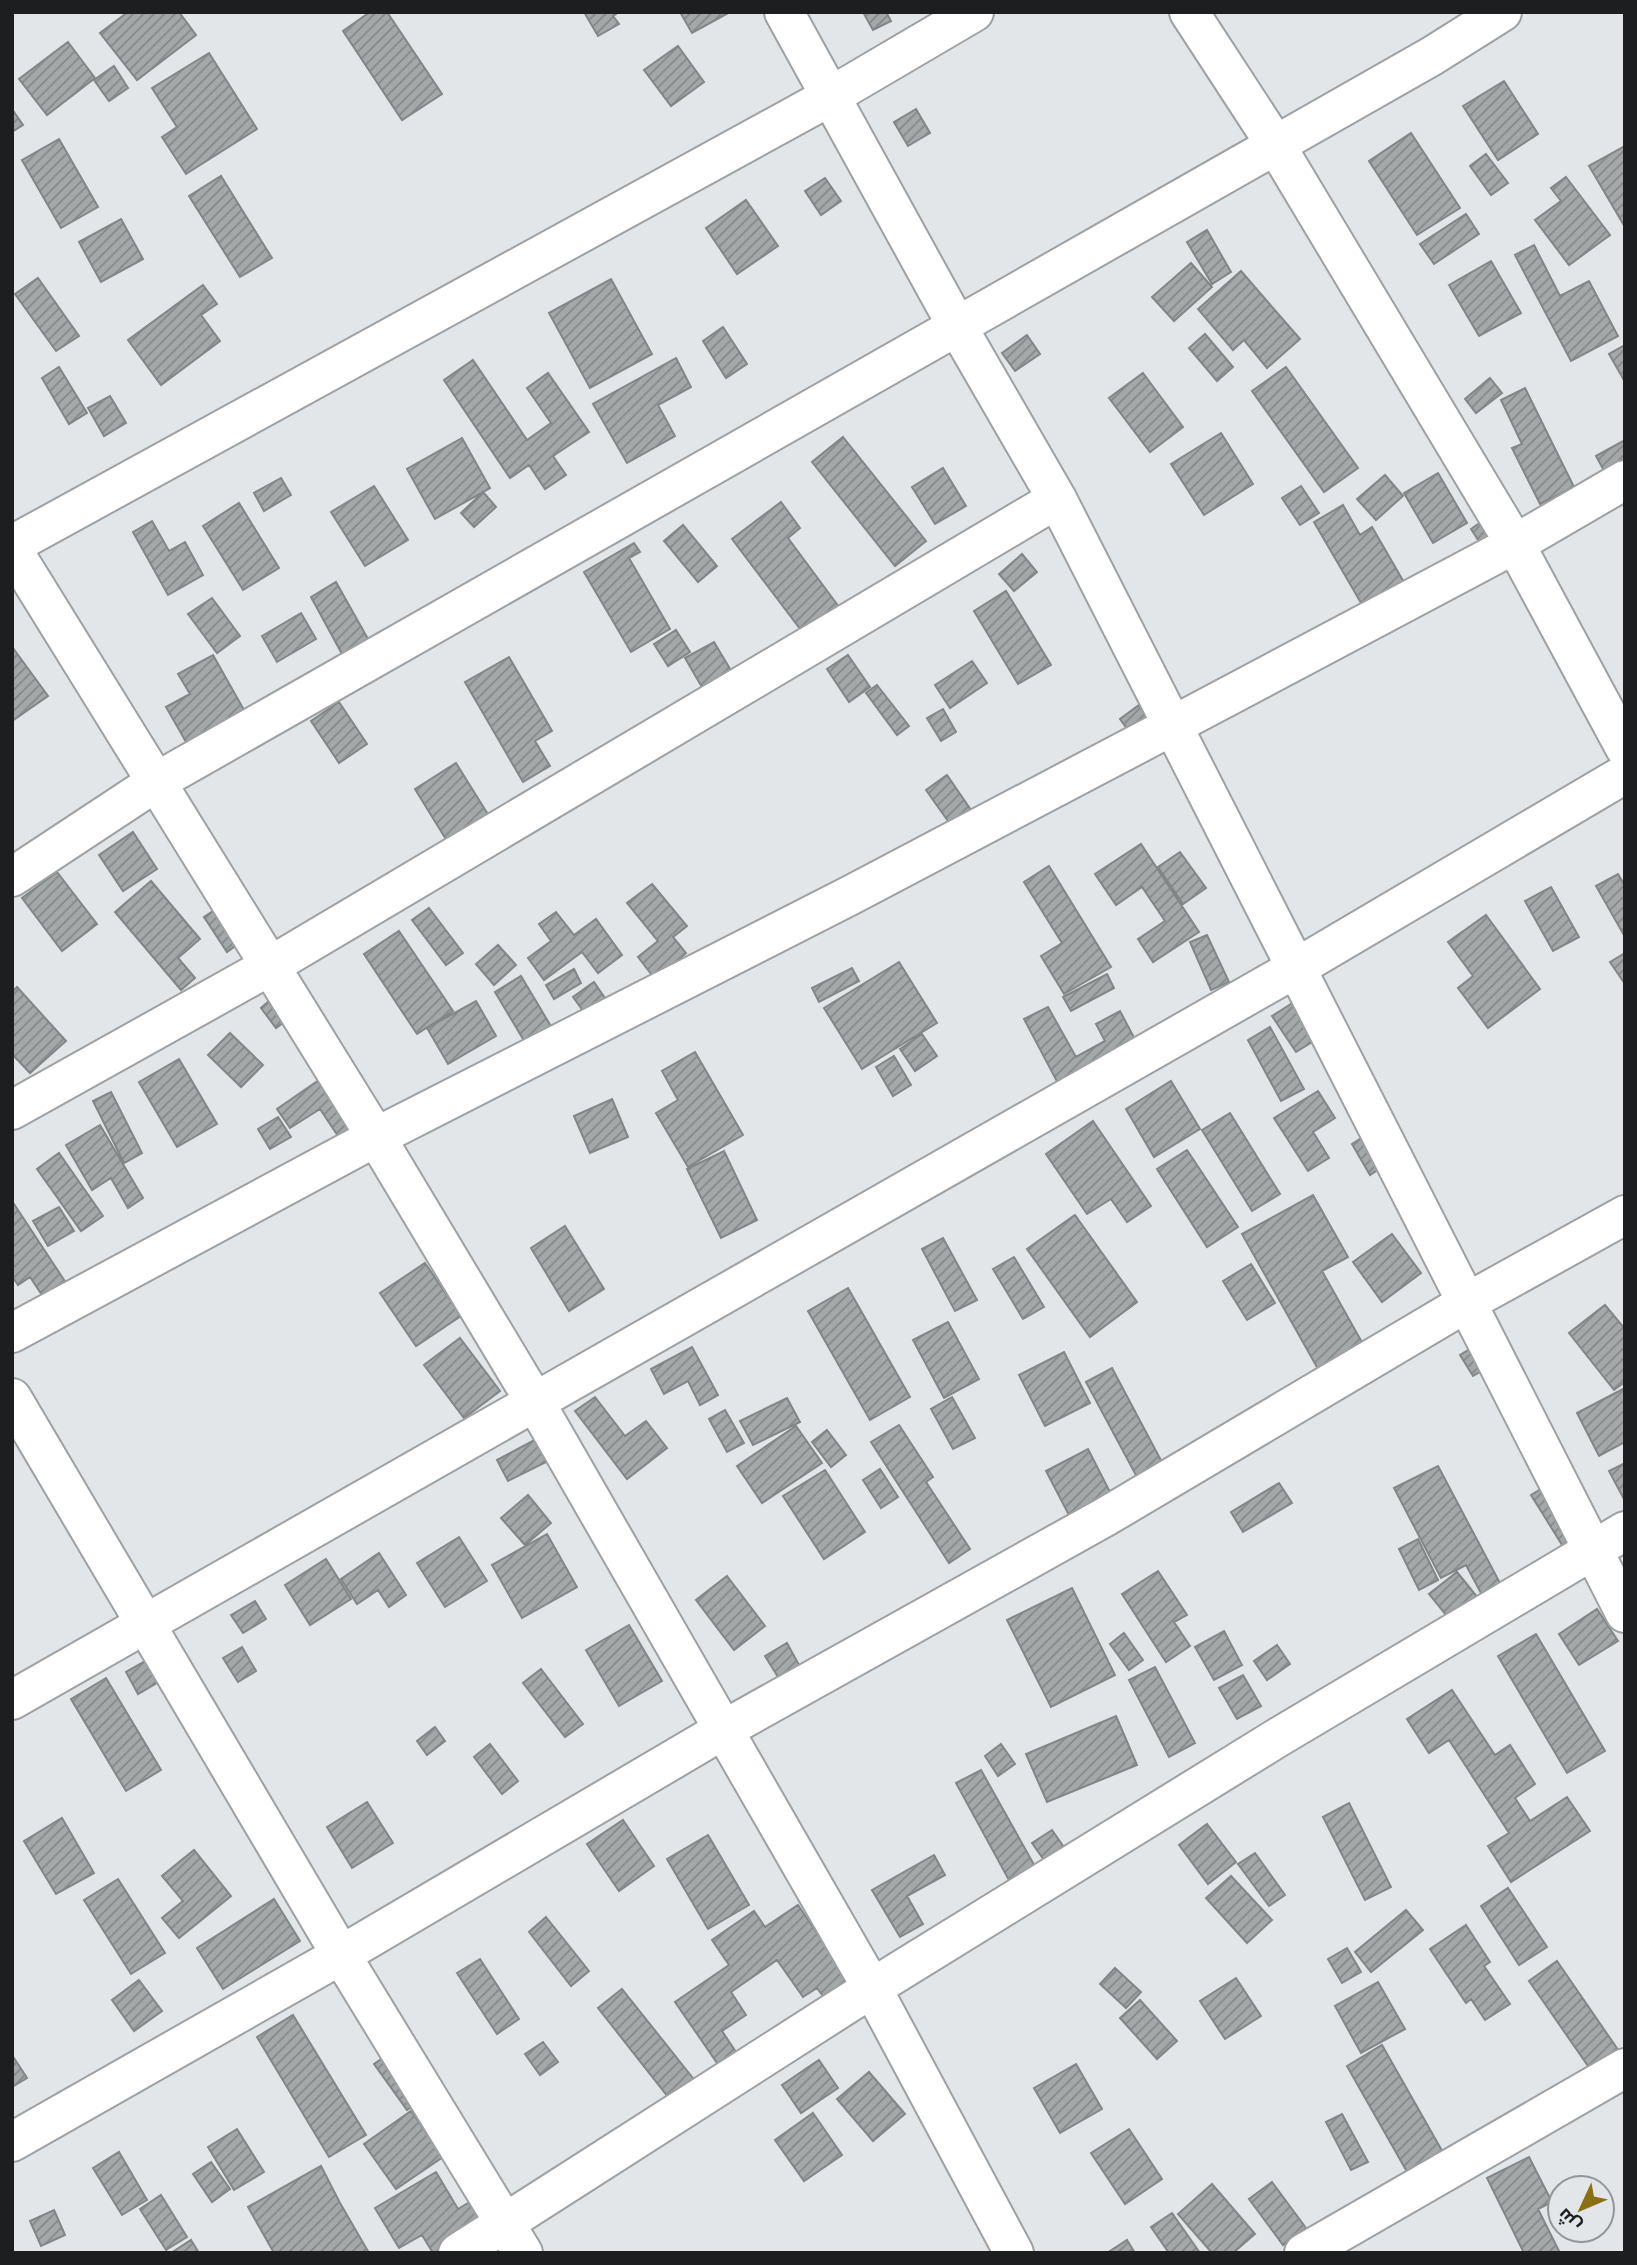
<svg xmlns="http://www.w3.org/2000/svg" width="1637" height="2265" viewBox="0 0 1637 2265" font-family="Lato,Cairo,sans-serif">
  <defs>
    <pattern id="building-hatch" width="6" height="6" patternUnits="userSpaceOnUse" patternTransform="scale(1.75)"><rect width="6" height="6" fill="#a4a8a9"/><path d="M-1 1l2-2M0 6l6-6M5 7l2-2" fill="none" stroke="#858889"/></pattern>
  </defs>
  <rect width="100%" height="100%" fill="#e2e6e8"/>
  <path fill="url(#building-hatch)" stroke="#828687" stroke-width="2" d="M128 12H179L196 35 137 80 100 33Z
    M370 12H387L442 94 402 120 343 31Z
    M584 12H619L613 16 619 24 598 36Z
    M680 12H730L692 33Z
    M863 12H886L891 21 873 30Z
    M68 42 95 78 47 115 19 79Z
    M678 46 704 82 671 106 644 70Z
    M209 53 257 129 186 174 162 137 177 127 152 88Z
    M114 66 128 88 109 101 94 80Z
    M1504 81 1538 134 1498 160 1463 106Z
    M12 109 23 125 12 132Z
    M916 109 930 133 908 146 894 122Z
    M1411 133 1460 208 1417 235 1369 161Z
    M59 139 98 207 61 228 22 160Z
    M1625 146V227L1589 166Z
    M1486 154 1508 183 1491 195 1470 166Z
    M221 176 272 258 240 277 189 196Z
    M1566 177 1610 235 1569 265 1535 220 1561 201 1551 188Z
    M825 178 841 201 821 215 805 191Z
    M746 200 778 246 737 274 706 228Z
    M1466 214 1479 234 1434 264 1420 244Z
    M121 219 143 259 101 282 79 242Z
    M1207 230 1231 272 1212 284 1187 242Z
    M1534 245 1560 296 1589 281 1618 336 1571 361 1515 255Z
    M1491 261 1521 313 1479 336 1449 285Z
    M1191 263 1212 287 1174 321 1152 297Z
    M1241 271 1300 339 1267 368 1244 340 1233 350 1198 309Z
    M38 278 79 336 56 351 15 294Z
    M611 279 652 354 590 388 549 313Z
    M203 285 217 304 201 315 220 341 161 385 128 340Z
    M723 327 747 364 726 378 703 341Z
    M1205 334 1233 367 1217 381 1189 348Z
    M1027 335 1040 354 1015 371 1002 353Z
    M1625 345V382L1609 354Z
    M676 358 691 387 658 405 675 436 627 463 593 404Z
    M473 360 527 440 551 423 527 388 548 373 589 432 553 456 566 475 545 489 529 465 510 478 444 380Z
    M59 367 87 413 69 424 42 378Z
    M1286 367 1358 468 1324 492 1252 391Z
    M1143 373 1183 427 1150 452 1109 398Z
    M1490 378 1502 393 1476 413 1465 399Z
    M1525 388 1574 487 1540 504 1512 448 1522 444 1501 400Z
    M110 396 126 423 104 436 88 408Z
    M1221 433 1253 484 1204 515 1171 464Z
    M843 437 926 541 895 566 812 462Z
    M462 438 490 488 435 519 407 469Z
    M1625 440V471L1609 480 1596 456Z
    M943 468 966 506 935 524 912 487Z
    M1438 473 1467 523 1433 543 1404 493Z
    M1385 475 1403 496 1376 520 1357 499Z
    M281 478 291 495 264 511 254 493Z
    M374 486 408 540 365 566 331 512Z
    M1301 486 1319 513 1300 525 1282 498Z
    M483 492 496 507 474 527 461 513Z
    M781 502 800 528 788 538 842 611 807 638 732 539Z
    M239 503 279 568 243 590 203 526Z
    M1343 505 1360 535 1372 527 1409 591 1368 615 1314 522Z
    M1487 518 1503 540 1486 552 1471 529Z
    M152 521 169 551 185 542 203 575 168 595 133 532Z
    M683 525 717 566 698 582 664 541Z
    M634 543 640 552 629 558 670 629 631 652 584 572Z
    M1022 554 1037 572 1014 591 999 574Z
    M336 582 373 648 347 663 311 597Z
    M1006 591 1051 665 1018 684 974 611Z
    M212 598 240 636 217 653 188 614Z
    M301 613 316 639 277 662 262 636Z
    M676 630 690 652 668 666 654 644Z
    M714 642 736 679 707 696 685 658Z
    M13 648 48 696 12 721V649Z
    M213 655 248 717 190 749 166 707 190 694 178 674Z
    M848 655 870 687 849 702 827 669Z
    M509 657 552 731 535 741 550 766 523 782 465 682Z
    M972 661 987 683 950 708 935 685Z
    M877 685 909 726 897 735 866 693Z
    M339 702 367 744 339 763 311 721Z
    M1139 705 1152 723 1133 737 1120 719Z
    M943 709 956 732 941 741 927 718Z
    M456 763 497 829 455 854 415 789Z
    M947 775 971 810 950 824 926 790Z
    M133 832 157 869 123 891 99 855Z
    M1141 844 1199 932 1153 962 1138 939 1165 921 1142 887 1116 905 1095 874Z
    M1180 852 1206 888 1183 904 1158 867Z
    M1049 866 1111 967 1064 994 1041 956 1062 943 1024 882Z
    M57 872 97 924 62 951 22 898Z
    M1618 874 1625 886V937L1596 886Z
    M151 881 200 939 178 958 195 978 181 990 115 912Z
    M652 884 687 926 673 937 686 953 655 979 638 957 658 941 627 903Z
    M1551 887 1579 937 1553 951 1525 901Z
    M222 905 245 939 227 952 204 917Z
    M429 908 463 953 446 965 412 920Z
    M556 912 574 935 596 919 622 955 598 973 582 952 544 980 528 958 551 941 539 924Z
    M1486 915 1540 989 1488 1028 1458 988 1473 976 1448 942Z
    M399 931 453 1011 417 1034 364 954Z
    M1207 935 1229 982 1211 990 1190 942Z
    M498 945 516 965 494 985 476 964Z
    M1625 953V984L1610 962Z
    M899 962 937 1023 862 1069 824 1008Z
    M852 968 859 981 819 1002 812 988Z
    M574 969 581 983 554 999 546 985Z
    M1107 974 1114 988 1071 1011 1063 997Z
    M521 976 555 1033 529 1049 495 992Z
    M594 982 607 1001 586 1015 573 997Z
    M17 987 66 1041 30 1073 12 1054V992Z
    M277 994 294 1015 276 1028 261 1008Z
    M1297 1000 1322 1036 1296 1052 1272 1016Z
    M476 1001 496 1036 448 1064 427 1028Z
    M1048 1007 1076 1057 1105 1041 1096 1024 1120 1011 1139 1047 1061 1089 1024 1019Z
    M1270 1027 1304 1089 1281 1101 1248 1040Z
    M230 1033 263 1065 241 1087 208 1055Z
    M922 1034 937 1056 915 1071 900 1049Z
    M695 1052 743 1135 688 1167 656 1113 678 1100 662 1071Z
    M894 1056 911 1085 893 1096 876 1067Z
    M179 1059 217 1124 177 1147 139 1082Z
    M322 1078 359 1134 344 1145 320 1109 290 1128 277 1109Z
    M1171 1081 1200 1129 1154 1157 1126 1109Z
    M1318 1091 1335 1118 1313 1132 1329 1158 1308 1171 1274 1118Z
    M111 1092 142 1153 124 1163 93 1101Z
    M612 1099 628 1137 590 1153 574 1116Z
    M1230 1113 1280 1194 1252 1211 1202 1130Z
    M278 1117 291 1137 270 1149 258 1129Z
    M1093 1121 1151 1206 1127 1222 1111 1199 1087 1214 1046 1154Z
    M100 1125 143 1198 128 1208 111 1178 92 1190 66 1145Z
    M1369 1133 1387 1164 1370 1175 1352 1144Z
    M1187 1150 1238 1227 1207 1247 1157 1169Z
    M724 1151 757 1220 721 1238 687 1169Z
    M59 1153 103 1216 81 1231 37 1169Z
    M1313 1195 1348 1257 1322 1271 1363 1344 1318 1369 1242 1234Z
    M14 1204 70 1289 48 1304 30 1277 18 1285 12 1276V1205Z
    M59 1207 74 1231 48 1246 33 1221Z
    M1075 1215 1137 1302 1090 1337 1027 1249Z
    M565 1226 604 1289 569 1311 531 1248Z
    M1392 1234 1421 1273 1382 1302 1353 1262Z
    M943 1238 977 1300 955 1311 922 1249Z
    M1014 1257 1044 1307 1023 1319 993 1269Z
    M425 1263 461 1316 416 1346 380 1293Z
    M1251 1264 1275 1303 1247 1320 1223 1281Z
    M848 1288 910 1397 870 1420 808 1311Z
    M1605 1305 1625 1329V1382L1614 1390 1569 1333Z
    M948 1322 979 1379 944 1398 913 1340Z
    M460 1338 500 1391 464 1418 424 1365Z
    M1481 1342 1494 1364 1473 1376 1460 1355Z
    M692 1347 718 1395 700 1405 688 1381 664 1394 651 1369Z
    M1064 1352 1090 1403 1045 1426 1019 1375Z
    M1112 1368 1164 1466 1138 1479 1086 1382Z
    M1625 1388V1442L1599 1456 1577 1413Z
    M595 1397 625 1436 646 1421 667 1448 627 1479 575 1411Z
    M952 1397 975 1438 953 1449 931 1409Z
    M787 1398 800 1422 753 1445 740 1421Z
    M725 1410 744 1443 727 1452 709 1419Z
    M899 1425 933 1477 926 1482 970 1549 949 1563 871 1442Z
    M796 1426 822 1463 762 1503 737 1466Z
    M827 1430 846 1455 831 1467 812 1442Z
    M538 1438 550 1460 508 1481 497 1460Z
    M1088 1449 1113 1498 1071 1519 1046 1471Z
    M1625 1463V1501L1609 1471Z
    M1438 1466 1501 1585 1482 1595 1466 1565 1441 1578 1394 1488Z
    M880 1469 898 1497 881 1508 863 1480Z
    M825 1470 865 1532 824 1559 783 1496Z
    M1552 1482 1586 1534 1564 1548 1531 1495Z
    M1279 1483 1292 1503 1243 1532 1231 1512Z
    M528 1495 551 1523 525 1545 501 1518Z
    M547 1534 577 1587 522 1618 492 1565Z
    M459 1537 487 1581 445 1607 417 1563Z
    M1418 1539 1438 1580 1419 1590 1399 1549Z
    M379 1553 406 1595 389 1607 378 1590 357 1604 341 1579Z
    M326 1559 351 1599 310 1625 285 1585Z
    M1158 1571 1187 1615 1174 1622 1190 1646 1166 1662 1122 1594Z
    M1457 1572 1483 1604 1455 1626 1429 1594Z
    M727 1576 765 1626 734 1650 696 1600Z
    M1072 1588 1115 1675 1051 1707 1007 1620Z
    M255 1601 266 1619 243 1633 231 1615Z
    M1597 1609 1618 1641 1579 1665 1559 1634Z
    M629 1625 662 1681 619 1706 586 1650Z
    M1224 1631 1242 1665 1214 1680 1195 1647Z
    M1124 1633 1143 1660 1129 1670 1110 1644Z
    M1536 1634 1605 1751 1567 1773 1498 1656Z
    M787 1643 799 1665 778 1677 765 1656Z
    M1277 1645 1290 1664 1267 1680 1254 1661Z
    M242 1647 256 1671 238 1682 223 1658Z
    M161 1652 174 1673 138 1694 126 1672Z
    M1155 1667 1195 1743 1169 1757 1129 1680Z
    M541 1669 583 1724 565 1737 523 1683Z
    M1243 1675 1261 1706 1237 1719 1219 1688Z
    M106 1678 161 1770 126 1791 71 1699Z
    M1452 1690 1495 1755 1510 1745 1535 1784 1515 1798 1530 1821 1567 1797 1590 1831 1511 1882 1488 1846 1509 1833 1449 1740 1429 1753 1407 1719Z
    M1116 1716 1137 1765 1047 1802 1026 1754Z
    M435 1727 445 1741 427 1755 417 1741Z
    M490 1744 518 1781 502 1794 474 1757Z
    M1001 1744 1015 1764 998 1776 985 1756Z
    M981 1770 1042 1879 1016 1893 956 1783Z
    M367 1802 393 1843 352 1868 327 1827Z
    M1349 1803 1391 1887 1365 1900 1323 1817Z
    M62 1818 94 1873 56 1894 24 1841Z
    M623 1820 654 1866 619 1891 587 1844Z
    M1207 1824 1236 1862 1208 1884 1179 1845Z
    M1052 1830 1068 1853 1049 1867 1032 1843Z
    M708 1835 749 1905 708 1929 667 1859Z
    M194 1850 231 1896 179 1938 162 1918 183 1901 162 1876Z
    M1255 1853 1285 1895 1269 1906 1238 1864Z
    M934 1855 945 1875 907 1896 923 1924 900 1937 872 1890Z
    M1231 1876 1272 1920 1247 1943 1206 1898Z
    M118 1879 165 1953 131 1974 84 1900Z
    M1508 1888 1547 1947 1519 1965 1481 1906Z
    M274 1899 300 1941 223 1989 197 1948Z
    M798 1905 856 1991 831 2007 817 1988 803 1997 777 1960 731 1992 746 2015 722 2031 742 2061 724 2073 675 2002 729 1965 712 1940 754 1911 765 1927Z
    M1406 1910 1423 1930 1371 1972 1355 1952Z
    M546 1917 589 1971 571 1986 529 1932Z
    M1466 1925 1490 1962 1484 1966 1510 2004 1485 2020 1471 1999 1466 2003 1430 1949Z
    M1347 1948 1361 1972 1342 1983 1328 1959Z
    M480 1959 519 2019 497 2034 457 1973Z
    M1557 1961 1623 2057 1595 2076 1529 1981Z
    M1115 1968 1141 1992 1126 2008 1100 1984Z
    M1236 1978 1261 2016 1225 2039 1200 2001Z
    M139 1980 162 2011 134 2031 112 2000Z
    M1378 1982 1405 2029 1361 2053 1335 2006Z
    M622 1989 700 2087 676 2107 598 2008Z
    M1140 2000 1177 2041 1157 2059 1120 2018Z
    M293 2015 366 2135 329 2157 257 2037Z
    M543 2042 558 2062 540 2075 525 2054Z
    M1382 2045 1445 2156 1410 2177 1347 2066Z
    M393 2051 425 2097 407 2110 374 2064Z
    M12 2055 27 2078 12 2087Z
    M819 2060 838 2088 801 2113 782 2085Z
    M1076 2064 1102 2109 1060 2133 1034 2088Z
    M869 2072 905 2114 873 2141 837 2099Z
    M411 2111 443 2157 396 2189 364 2144Z
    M813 2113 842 2155 804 2181 775 2140Z
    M1342 2114 1368 2162 1351 2170 1326 2122Z
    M237 2129 264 2172 234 2190 208 2147Z
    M1129 2129 1162 2179 1125 2204 1091 2153Z
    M119 2152 147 2200 122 2215 93 2168Z
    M1529 2157 1552 2202 1538 2209 1560 2253H1524L1487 2178Z
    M211 2162 230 2189 212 2202 193 2174Z
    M321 2166 340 2203 369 2253H274L248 2207Z
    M436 2172 458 2209 483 2194 500 2221 447 2253H433L422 2235 399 2248 375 2208Z
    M1272 2182 1306 2228 1283 2245 1249 2199Z
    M1212 2184 1255 2234 1233 2253H1212L1178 2214Z
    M161 2195 187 2237 166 2250 140 2209Z
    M54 2210 65 2235 41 2246 30 2221Z
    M1172 2213 1200 2253H1169L1151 2227Z
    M191 2240 199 2253H171Z
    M1127 2240 1135 2253H1107Z"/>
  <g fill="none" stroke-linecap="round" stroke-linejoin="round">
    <defs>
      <path id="street" d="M784 12 957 326 1057 499 1625 1613
        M1189 12 1275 144 1515 544 1625 748
        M12 545 831 96 974 12
        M12 549 376 1137 535 1402 872 1988 1014 2253
        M12 877 156 782 1432 56 1502 12
        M12 1110 270 966 1057 499
        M12 1333 376 1137 851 895 1172 726 1515 544 1625 480
        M12 1398 341 1955 523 2253
        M12 1700 1296 968 1625 774
        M12 2142 341 1955 723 1730 1105 1517 1466 1303 1625 1215
        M458 2253 872 1988 1277 1738 1625 1531
        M1304 2253 1625 2068"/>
    </defs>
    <use href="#street" stroke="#9ea1a3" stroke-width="42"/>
    <use href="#street" stroke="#fff" stroke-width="38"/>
  </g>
  <rect width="1637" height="2265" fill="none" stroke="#1d1e1f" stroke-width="28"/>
  <g transform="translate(1581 2209) rotate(226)"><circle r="33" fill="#e2e6e8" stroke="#939698" stroke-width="2"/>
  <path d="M0-5L12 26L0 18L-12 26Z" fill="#897113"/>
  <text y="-10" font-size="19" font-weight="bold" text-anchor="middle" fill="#1d1e1f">ش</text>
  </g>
</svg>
